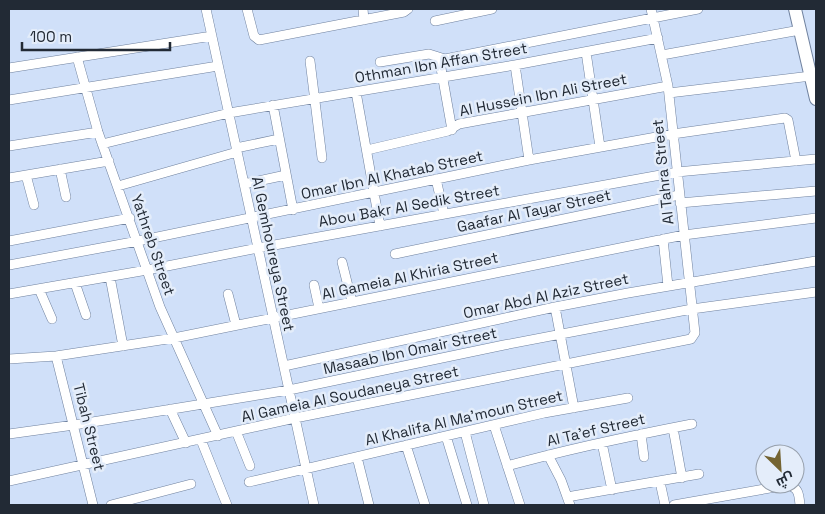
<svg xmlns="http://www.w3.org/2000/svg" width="825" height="514" viewBox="0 0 825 514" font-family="'Space Grotesk',Cairo,sans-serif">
  <rect width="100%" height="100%" fill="#d0e0f9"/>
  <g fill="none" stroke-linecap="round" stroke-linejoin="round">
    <defs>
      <path id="minor" d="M206 9 314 505
        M247 9 254 36 259 40 404 12 408 9
        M363 9 364 20
        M435 21 492 9
        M586 52 600 147
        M662 55 800 30
        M77 57 98 132 160 307 218 436
        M439 57 452 130
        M310 61 322 158
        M380 62 429 54 445 59 698 9
        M515 65 529 160
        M9 68 212 36
        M356 92 380 226
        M669 93 811 76
        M9 100 218 66
        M273 105 293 210
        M102 144 229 113 515 65 658 38
        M9 146 98 132
        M236 148 279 139
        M367 150 448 131 459 124 668 86
        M60 169 66 197
        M26 175 34 205
        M9 178 109 161
        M436 179 444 214
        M244 184 286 175
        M118 186 237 152
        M680 203 816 191
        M663 239 668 286
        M9 241 130 218
        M395 254 679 195
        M342 262 352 302
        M9 265 138 241 529 160 673 134 785 118 788 120 796 161
        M110 277 123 346
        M75 283 86 315
        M314 285 319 308
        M39 289 52 319
        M9 294 147 270 258 248 677 172 816 159
        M228 294 236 325
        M555 307 574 408
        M56 356 93 505
        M9 359 56 356 174 338 684 235 816 218
        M284 366 555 307 628 293 816 261
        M170 409 186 443
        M494 425 520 505
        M673 428 682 478
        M236 431 250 466
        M465 432 484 505
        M9 434 74 425 289 390 504 345 692 309 816 292
        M641 434 644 457
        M446 436 467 505
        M201 440 227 505
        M602 443 612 490
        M406 445 425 505
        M548 455 561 480 570 505
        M357 457 369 505
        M507 466C568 449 630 436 692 424
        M9 481 295 418 691 339 695 333 668 86 651 9
        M249 482 544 413 628 398
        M660 482 665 505
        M567 497 699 474
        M111 505 191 484
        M674 505 787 485C799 487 799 495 800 505"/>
      <path id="secondary" d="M795 9 816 99"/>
    </defs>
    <use href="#minor" stroke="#70829f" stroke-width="10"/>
    <use href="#secondary" stroke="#70829f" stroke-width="14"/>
    <use href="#minor" stroke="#fff" stroke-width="9"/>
    <use href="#secondary" stroke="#fff" stroke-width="12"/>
  </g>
  <g text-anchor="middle" stroke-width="5" stroke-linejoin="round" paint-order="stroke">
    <g font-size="15" fill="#222a35" stroke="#e4edfa">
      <text transform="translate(441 63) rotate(-10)" y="5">Othman Ibn Affan Street</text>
      <text transform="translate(543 95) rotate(-11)" y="5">Al Hussein Ibn Ali Street</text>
      <text transform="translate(663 172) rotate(-96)" y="5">Al Tahra Street</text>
      <text transform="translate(392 175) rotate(-12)" y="5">Omar Ibn Al Khatab Street</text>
      <text transform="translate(409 206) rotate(-10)" y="5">Abou Bakr Al Sedik Street</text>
      <text transform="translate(534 211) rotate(-12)" y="5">Gaafar Al Tayar Street</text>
      <text transform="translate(153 245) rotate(71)" y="5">Yathreb Street</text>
      <text transform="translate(273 254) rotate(78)" y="5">Al Gemhoureya Street</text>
      <text transform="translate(410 276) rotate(-12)" y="5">Al Gameia Al Khiria Street</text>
      <text transform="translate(546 296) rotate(-12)" y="5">Omar Abd Al Aziz Street</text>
      <text transform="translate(410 351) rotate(-12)" y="5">Masaab Ibn Omair Street</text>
      <text transform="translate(350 394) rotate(-12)" y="5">Al Gameia Al Soudaneya Street</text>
      <text transform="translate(464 418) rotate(-13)" y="5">Al Khalifa Al Ma'moun Street</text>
      <text transform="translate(89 427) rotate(76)" y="5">Tibah Street</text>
      <text transform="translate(596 430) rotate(-13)" y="5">Al Ta'ef Street</text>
    </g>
  </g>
  <rect width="825" height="514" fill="none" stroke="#222a35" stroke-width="20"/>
  <g transform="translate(780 469) rotate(155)"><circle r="24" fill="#e4edfa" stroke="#969fab"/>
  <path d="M0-4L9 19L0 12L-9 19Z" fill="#746432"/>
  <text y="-8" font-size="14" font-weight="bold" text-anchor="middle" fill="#222a35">ش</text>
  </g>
  <path d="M22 42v8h148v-8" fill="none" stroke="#222a35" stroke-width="2.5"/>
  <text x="30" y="42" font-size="15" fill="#222a35" stroke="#e4edfa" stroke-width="4" paint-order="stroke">100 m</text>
</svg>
